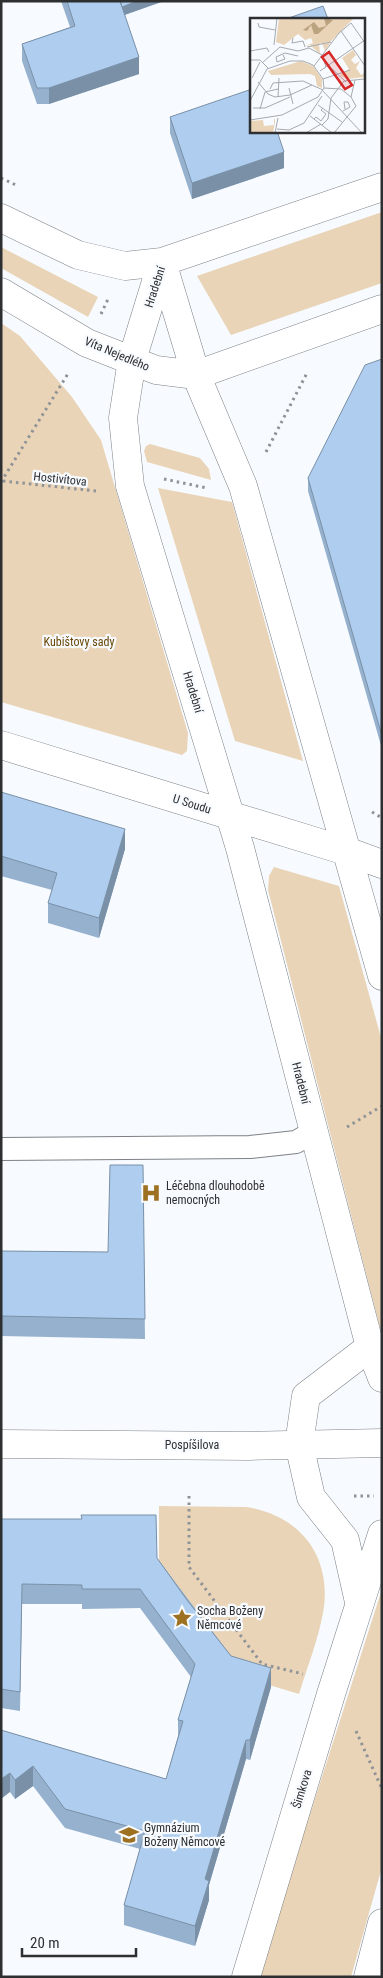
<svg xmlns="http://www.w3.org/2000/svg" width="383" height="1978" viewBox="0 0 383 1978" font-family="'Roboto Condensed',sans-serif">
  <rect width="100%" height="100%" fill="#f7fbff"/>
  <path fill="#e9d4b8" d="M382 212V283L231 335 197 276Z
    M1 247 98 297 88 317 1 268Z
    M1 323 20 336 72 397 101 440 188 733 187 751 182 755 1 702Z
    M150 444 200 458 209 469 211 480 147 462 144 451 146 446Z
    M158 488 232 502 303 761 235 741Z
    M274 867 339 886 382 1041V1336L268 890 269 876Z
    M159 1506 246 1507C301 1515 333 1558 323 1613 318 1640 307 1668 299 1694L226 1672 159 1582Z
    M382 1589V1867L351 1977H258Z"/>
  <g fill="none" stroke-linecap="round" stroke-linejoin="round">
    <defs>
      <path id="lane" d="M1 1149 250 1147 296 1142 313 1132"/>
      <path id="street" d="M1 218 78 255 125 266 162 262 382 187
        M162 262 132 360 123 418 130 486 240 848 370 1347 382 1378
        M162 262 196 375 243 486 382 976
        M1 292 87 343 156 370 196 375 382 309
        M1 745 346 851 382 864
        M359 1602 345 1540 311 1497 299 1444 306 1396 370 1347
        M246 1977 331 1694 382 1534
        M368 1977 382 1923"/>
      <path id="secondary" d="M1 1444 248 1446 382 1443"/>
    </defs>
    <use href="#lane" stroke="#7d8185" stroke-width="24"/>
    <use href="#street" stroke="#7d8185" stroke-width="29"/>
    <use href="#secondary" stroke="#7d8185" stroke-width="29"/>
    <path stroke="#909396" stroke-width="3" stroke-dasharray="2.5 4" stroke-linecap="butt" d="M1 178 16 185
      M101 314 109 297
      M266 452 307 373
      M164 479 207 488
      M3 481 96 491
      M1 482 69 372
      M372 812 382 818
      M347 1127 382 1106
      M189 1496V1567L262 1664 303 1674
      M354 1496H374
      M356 1731 382 1789"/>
    <use href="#lane" stroke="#fff" stroke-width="22"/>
    <use href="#street" stroke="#fff" stroke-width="28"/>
    <use href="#secondary" stroke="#fff" stroke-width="28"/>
  </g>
  <path fill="#96b1ce" d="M61 1H164L125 15 139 74 49 104H37L22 61V44L70 27Z
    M170 117 284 168 192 199 170 133Z
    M382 359V749L308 491V478Z
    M1 792 125 849 99 938 48 923V903L52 890 1 876Z
    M143 1165 145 1339 1 1336V1251L108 1252Z
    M1 1519 157 1558 231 1656 271 1687 250 1760 246 1759 209 1885V1900L195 1946 124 1925V1905L140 1849 65 1828 33 1786 15 1799 10 1792 1 1730 166 1779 178 1736V1720L191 1677 140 1608 82 1609V1604H22L20 1711 1 1708Z"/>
  <path fill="#7a90a7" d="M137 1H164L121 16V7Z
    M139 57V74L49 104V88Z
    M284 152V168L192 199V183Z
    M125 829V849L99 938V918Z
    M271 1668V1687L250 1760V1740Z
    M246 1740V1759L209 1885V1900L195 1946V1926L205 1879Z
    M33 1766V1786L15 1799V1780Z
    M10 1773V1792L1 1799V1779Z"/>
  <path fill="#afceef" stroke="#7a90a7" d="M67 1H120L139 57 49 88H37L22 44 75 26Z
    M120 1H137L122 7Z
    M323 6 328 19H286Z
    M252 89V131H277L284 152 192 183 170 117Z
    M382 359V736L308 478 365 365Z
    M1 792 125 829 99 918 48 903 57 873 1 856Z
    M110 1165H143L145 1319 1 1316V1251L108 1252Z
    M81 1515H156L157 1558 187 1600 231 1656 271 1668 250 1740H246L205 1879 209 1881 195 1926 124 1905 145 1831 65 1809 33 1766 15 1780 10 1773 1 1779V1730L166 1779 183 1721 178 1720 195 1664 140 1589H82V1585L22 1584 20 1692 1 1689V1519H82Z"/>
  <defs>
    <symbol id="hospital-bare" viewBox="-9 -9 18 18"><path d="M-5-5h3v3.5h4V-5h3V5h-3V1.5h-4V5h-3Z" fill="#9e7022" stroke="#f7fbff" stroke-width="2.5" paint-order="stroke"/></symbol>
    <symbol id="sight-bare" viewBox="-9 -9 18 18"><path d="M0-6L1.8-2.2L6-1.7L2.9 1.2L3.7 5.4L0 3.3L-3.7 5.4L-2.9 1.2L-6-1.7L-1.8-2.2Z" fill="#9e7022" stroke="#f7fbff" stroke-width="2.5" paint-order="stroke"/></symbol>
    <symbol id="university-bare" viewBox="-9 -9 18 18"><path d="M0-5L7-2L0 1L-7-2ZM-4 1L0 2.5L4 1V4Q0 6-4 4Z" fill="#9e7022" stroke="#f7fbff" stroke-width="2.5" paint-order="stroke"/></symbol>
  </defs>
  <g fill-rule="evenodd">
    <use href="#hospital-bare" x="137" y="1179" width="28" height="28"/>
    <use href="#sight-bare" x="168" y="1604" width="28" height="28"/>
    <use href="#university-bare" x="115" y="1821" width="28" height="28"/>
  </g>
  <g text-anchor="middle" stroke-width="4.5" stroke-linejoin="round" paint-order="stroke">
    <g font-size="12" fill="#2d2f31" stroke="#f7fbff">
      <text transform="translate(155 287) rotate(-72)" y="4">Hradební</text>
      <text transform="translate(117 354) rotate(23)" y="4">Víta Nejedlého</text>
      <text transform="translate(60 479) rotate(6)" y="4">Hostivítova</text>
      <text transform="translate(193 692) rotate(73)" y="4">Hradební</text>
      <text transform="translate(192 804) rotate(17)" y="4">U Soudu</text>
      <text transform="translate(301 1083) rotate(76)" y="4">Hradební</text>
      <text x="192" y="1449">Pospíšilova</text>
      <text transform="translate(302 1789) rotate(-73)" y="4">Šimkova</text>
    </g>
    <g font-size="12" fill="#6a4706" stroke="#f7fbff">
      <text x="79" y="646">Kubištovy sady</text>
    </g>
    <g font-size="12" fill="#2d2f31" stroke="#f7fbff" text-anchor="start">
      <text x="166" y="1190">Léčebna dlouhodobě<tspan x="166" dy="14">nemocných</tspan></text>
      <text x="197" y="1615">Socha Boženy<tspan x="197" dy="14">Němcové</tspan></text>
      <text x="144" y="1832">Gymnázium<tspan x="144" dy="14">Boženy Němcové</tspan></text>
    </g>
  </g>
  <g transform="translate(250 18)">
    <rect width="115" height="115" fill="#f7fbff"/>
    <path d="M29 0H104L80 24 73 25H80L75 33 72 25 69 26 70 36 60 27 55 28 63 25 61 20 55 22 48 16 34 27 26 24ZM103 32 106 37 101 42 105 46 110 43 106 50 111 57 115 55V59L97 61 90 57 99 51 92 40ZM51 43 63 48 72 61V70L67 68 65 58 60 56 21 57 18 53ZM15 101H25V104L23 115H0V103L13 102 14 108 24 107V101Z" fill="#e9d4b8"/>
    <path d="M74 0 83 2 68 16H64L61 7 57 13 53 12 64 4 69 10 76 8Z" fill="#bca380"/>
    <path fill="none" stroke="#a6a9ad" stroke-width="1" d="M8 5 9 9 25 12M101 5 115 25M91 13 115 48M43 20 42 25 53 23 55 29M24 27 27 0M57 29 81 24M0 33 17 30 19 34M33 37 35 41 27 44 26 39 35 35 48 38M0 42H10L18 50M12 45 30 29 48 33 59 30 72 37 76 49M78 47 96 64M64 48 89 15 101 5M70 53 115 22M2 60 10 44M73 61 100 52M94 63 115 61M8 64 18 76 25 79 40 77 62 67M39 70 43 86M74 70 91 71 101 79 106 88 84 115M20 71 23 65 53 63 73 72M73 73 112 115M28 79 29 60M101 79 105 62M0 83 17 51 40 43H53L63 47 73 61 74 70 68 79 32 97 0 102M68 87 92 104M3 90H15L40 79M10 91 15 74 28 71M93 93 100 89 98 84H94L95 91M60 98 82 115M64 101 66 99 71 103 76 96 71 92 73 90M72 107 78 101 81 80 94 63M27 111 39 112 54 105 72 78M25 115 28 100M56 115 71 106"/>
    <path fill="#d62828" fill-opacity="0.15" stroke="#d62828" stroke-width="2.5" d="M79 34 102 67 95 71 72 39Z"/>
    <rect width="115" height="115" fill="none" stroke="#2d2f31" stroke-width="2.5"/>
  </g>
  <rect width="383" height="1978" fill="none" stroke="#2d2f31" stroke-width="5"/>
  <path d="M22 1948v8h114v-8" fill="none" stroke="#2d2f31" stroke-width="2.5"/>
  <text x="30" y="1948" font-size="15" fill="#2d2f31" stroke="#f7fbff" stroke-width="4" paint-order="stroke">20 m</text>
</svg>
